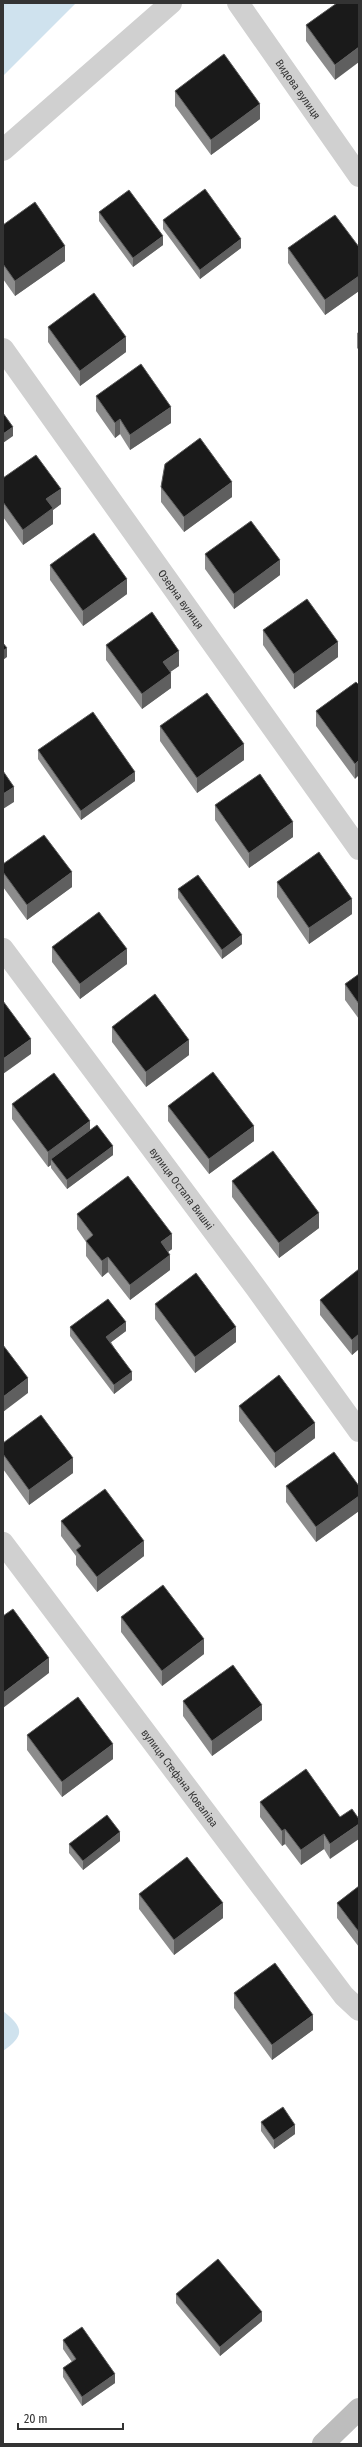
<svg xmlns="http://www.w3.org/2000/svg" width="362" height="2447" viewBox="0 0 362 2447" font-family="'Fira Sans Condensed',sans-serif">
  <rect width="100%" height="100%" fill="#fff"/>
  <path fill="#cfe2ee" d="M3 3H76L3 76Z
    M3 2011C23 2027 26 2035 3 2051Z"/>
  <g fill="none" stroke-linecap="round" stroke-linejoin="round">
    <g stroke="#d0d0d0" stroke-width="22">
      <path id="s1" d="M238 3 359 176"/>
      <path d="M3 150 171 3"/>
      <path id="s2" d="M3 349 359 849"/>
      <path id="s3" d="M3 949 256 1288 359 1431"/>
      <path id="s4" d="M3 1543 344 1996 359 2010"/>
    </g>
    <path stroke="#bdbdbd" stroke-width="22" d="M323 2444 359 2409"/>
  </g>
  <path fill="#8c8c8c" d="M337 3 335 80 306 41V25Z
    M175 91 260 119 211 155 175 106Z
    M99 212 163 245 133 267 99 221Z
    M163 220 241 248 200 279 163 229Z
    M3 225 65 261 15 296 3 279Z
    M359 247V291L325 315 288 263V248Z
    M48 327 126 352 80 386 48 342Z
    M359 332V350L357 348V333Z
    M96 396 171 423 130 450 120 434 115 438 96 411Z
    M3 478 61 504 53 510V524L23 545 3 517Z
    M161 487 232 497 184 532 161 502Z
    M205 554 280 575 234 609 205 569Z
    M50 565 127 594 83 626 50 580Z
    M263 630 338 657 294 689 263 645Z
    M106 645 179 666 170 672 171 688 142 709 106 660Z
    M356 682 355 779 316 726V711Z
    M160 726 244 760 197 793 160 741Z
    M38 750 135 781 81 820 38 759Z
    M215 805 293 837 249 868 215 820Z
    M3 864 72 887 27 920 3 887Z
    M277 882 352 914 309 944 277 897Z
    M178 889 242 944 222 959 178 898Z
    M52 947 127 964 80 999 52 962Z
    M359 974V1019L345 1000V984Z
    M112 1027 189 1055 146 1087 112 1042Z
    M12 1104 90 1130 113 1155 67 1189 51 1168V1165L48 1167 12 1119Z
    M168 1106 254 1141 209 1174 168 1121Z
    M232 1181 319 1228 279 1258 232 1197Z
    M77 1214 172 1249 168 1252 170 1270 130 1300 108 1272 102 1277 86 1256V1242L77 1229Z
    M359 1269V1349L352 1355 320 1315V1300Z
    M155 1304 236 1342 195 1373 155 1319Z
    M70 1327 126 1331 111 1342 132 1380 114 1394 70 1336Z
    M239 1406 315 1438 275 1468 239 1421Z
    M3 1443 73 1473 29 1505 3 1469Z
    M286 1486H359V1511L316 1542 286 1502Z
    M61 1521 144 1556 97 1592 76 1565V1556L61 1536Z
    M121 1617 204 1654 162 1686 121 1632Z
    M183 1701 262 1720 212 1756 183 1716Z
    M27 1735 113 1759 62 1797 27 1750Z
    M260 1802 340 1817 330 1859 324 1849 301 1865 285 1844 282 1846 260 1817Z
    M120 1841 83 1870 69 1853V1844Z
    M359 1886V1947L337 1918V1903Z
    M139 1894 223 1918 174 1955 139 1909Z
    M234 1993 313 2030 272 2060 234 2008Z
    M261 2122 295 2134 274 2149 261 2131Z
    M176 2294 262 2321 220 2356 176 2303Z
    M63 2340 115 2383 82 2406 63 2377V2368L72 2362 63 2349Z"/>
  <path fill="#5f5f5f" d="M359 47V62L335 80V65Z
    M260 104V119L211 155V140Z
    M163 236V245L133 267V258Z
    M241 239V248L200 279V270Z
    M65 246V261L15 296V281Z
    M359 276V291L325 315V300Z
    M126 337V352L80 386V371Z
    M171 407V423L130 450V435Z
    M120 419V434L115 438V423Z
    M13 427V436L3 443V434Z
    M232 482V497L184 532V517Z
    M61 489V504L53 510V524L23 545V530L46 499Z
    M280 560V575L234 609V594Z
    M127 579V594L83 626V611Z
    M338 642V657L294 689V674Z
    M7 648V657L3 660V651Z
    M179 651V666L163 677V662Z
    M171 673V688L142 709V694Z
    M244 744V760L197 793V778Z
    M359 760V775L355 779V764Z
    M135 772V781L81 820V811Z
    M14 787V802L3 809V794Z
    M293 822V837L249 868V853Z
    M72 872V887L27 920V905Z
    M352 899V914L309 944V928Z
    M242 935V944L222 959V950Z
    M127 949V964L80 999V984Z
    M31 1039V1054L3 1074V1059Z
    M189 1040V1055L146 1087V1072Z
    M90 1121V1136L51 1159V1165L48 1167V1152Z
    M254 1126V1141L209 1174V1159Z
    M113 1146V1155L67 1189V1180Z
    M319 1213V1228L279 1258V1243Z
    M172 1234V1249L161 1257V1242Z
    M170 1255V1270L130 1300V1285Z
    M108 1257V1272L102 1277V1261Z
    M126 1322V1331L106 1346V1337Z
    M236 1327V1342L195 1373V1357Z
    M359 1334V1349L352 1355V1340Z
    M132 1372V1380L114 1394V1385Z
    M28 1378V1393L3 1412V1397Z
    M315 1423V1438L275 1468V1453Z
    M73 1458V1473L29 1505V1490Z
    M359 1496V1511L316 1542V1527Z
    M144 1541V1556L97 1592V1577Z
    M204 1639V1654L162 1686V1671Z
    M49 1658V1673L3 1708V1693Z
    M262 1705V1720L212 1756V1741Z
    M113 1744V1759L62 1797V1782Z
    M359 1824V1839L330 1859V1844Z
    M285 1829V1844L282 1846V1831Z
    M120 1832V1841L83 1870V1861Z
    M324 1834V1849L301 1865V1850Z
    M223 1903V1918L174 1955V1940Z
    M313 2015V2030L272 2060V2045Z
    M295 2125V2134L274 2149V2140Z
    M262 2312V2321L220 2356V2347Z
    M115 2374V2383L82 2406V2397Z"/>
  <path fill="#1a1a1a" stroke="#5f5f5f" d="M337 3H359V47L335 65 306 25Z
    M224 54 260 104 211 140 175 91Z
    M205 189 241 239 200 270 163 220Z
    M129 190 163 236 133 258 99 212Z
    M35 202 65 246 15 281 3 264V238H4L3 237V225Z
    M335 215 359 247V276L325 300 288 248Z
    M94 293 126 337 80 371 48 327Z
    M141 364 171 407 130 435 120 419 115 423 96 396Z
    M3 413 13 427 3 434Z
    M200 438 232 482 184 517 161 487 165 464Z
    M36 455 61 489 46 499 53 508 23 530 3 502V478Z
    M251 521 280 560 234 594 205 554Z
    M94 533 127 579 83 611 50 565Z
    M307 599 338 642 294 674 263 630Z
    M152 612 179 651 163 662 171 673 142 694 106 645Z
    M3 643 7 648 3 651Z
    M356 682 359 685V760L355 764 316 711Z
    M207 693 244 744 197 778 160 726Z
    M93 712 135 772 81 811 38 750Z
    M3 771 14 787 3 794Z
    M260 774 293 822 249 853 215 805Z
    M44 835 72 872 27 905 3 872V864Z
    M319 852 352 899 309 928 277 882Z
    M198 875 242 935 222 950 178 889Z
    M99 912 127 949 80 984 52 947Z
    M359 974V1004L345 984Z
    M155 994 189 1040 146 1072 112 1027Z
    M3 1001 31 1039 3 1059Z
    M213 1072 254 1126 209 1159 168 1106Z
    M54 1073 90 1121 48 1152 12 1104Z
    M97 1125 113 1146 67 1180 51 1159Z
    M273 1151 319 1213 279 1243 232 1181Z
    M128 1176 172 1234 161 1242 170 1255 130 1285 108 1257 102 1261 86 1241 93 1235 77 1214Z
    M359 1269V1334L352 1340 320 1300Z
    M196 1273 236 1327 195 1357 155 1304Z
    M108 1299 126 1322 106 1337 132 1372 114 1385 70 1327Z
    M3 1345 28 1378 3 1397Z
    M279 1375 315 1423 275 1453 239 1406Z
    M41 1415 73 1458 29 1490 3 1454V1443Z
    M334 1452 359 1486V1496L316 1527 286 1486Z
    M105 1489 144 1541 97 1577 76 1550 81 1546 61 1521Z
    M163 1585 204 1639 162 1671 121 1617Z
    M13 1609 49 1658 3 1693V1616Z
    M233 1665 262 1705 212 1741 183 1701Z
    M78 1697 113 1744 62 1782 27 1735Z
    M306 1769 340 1817 352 1809 359 1819V1824L330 1844 324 1834 301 1850 285 1829 282 1831 260 1802Z
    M107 1815 120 1832 83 1861 69 1844Z
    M187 1857 223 1903 174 1940 139 1894Z
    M359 1886V1932L337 1903Z
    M275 1963 313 2015 272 2045 234 1993Z
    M283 2107 295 2125 274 2140 261 2122Z
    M218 2259 262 2312 220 2347 176 2294Z
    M82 2327 115 2374 82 2397 63 2368 76 2359 63 2340Z"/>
  <g text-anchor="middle" stroke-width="4" stroke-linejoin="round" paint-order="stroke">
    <g font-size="11" fill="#333" stroke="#fff">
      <text dy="4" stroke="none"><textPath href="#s1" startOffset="105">Видова вулиця</textPath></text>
      <text dy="4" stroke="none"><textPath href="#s2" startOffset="307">Озерна вулиця</textPath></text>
      <text dy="4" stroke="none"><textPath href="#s3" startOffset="299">вулиця Остапа Вишні</textPath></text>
      <text dy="4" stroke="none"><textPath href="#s4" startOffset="294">вулиця Стефана Коваліва</textPath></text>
    </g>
  </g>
  <rect width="362" height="2447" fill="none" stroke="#333333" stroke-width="8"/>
  <path d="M18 2423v6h105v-6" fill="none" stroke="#333333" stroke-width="2"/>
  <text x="24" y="2423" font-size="12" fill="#333333" stroke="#ffffff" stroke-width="3" paint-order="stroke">20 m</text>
</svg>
